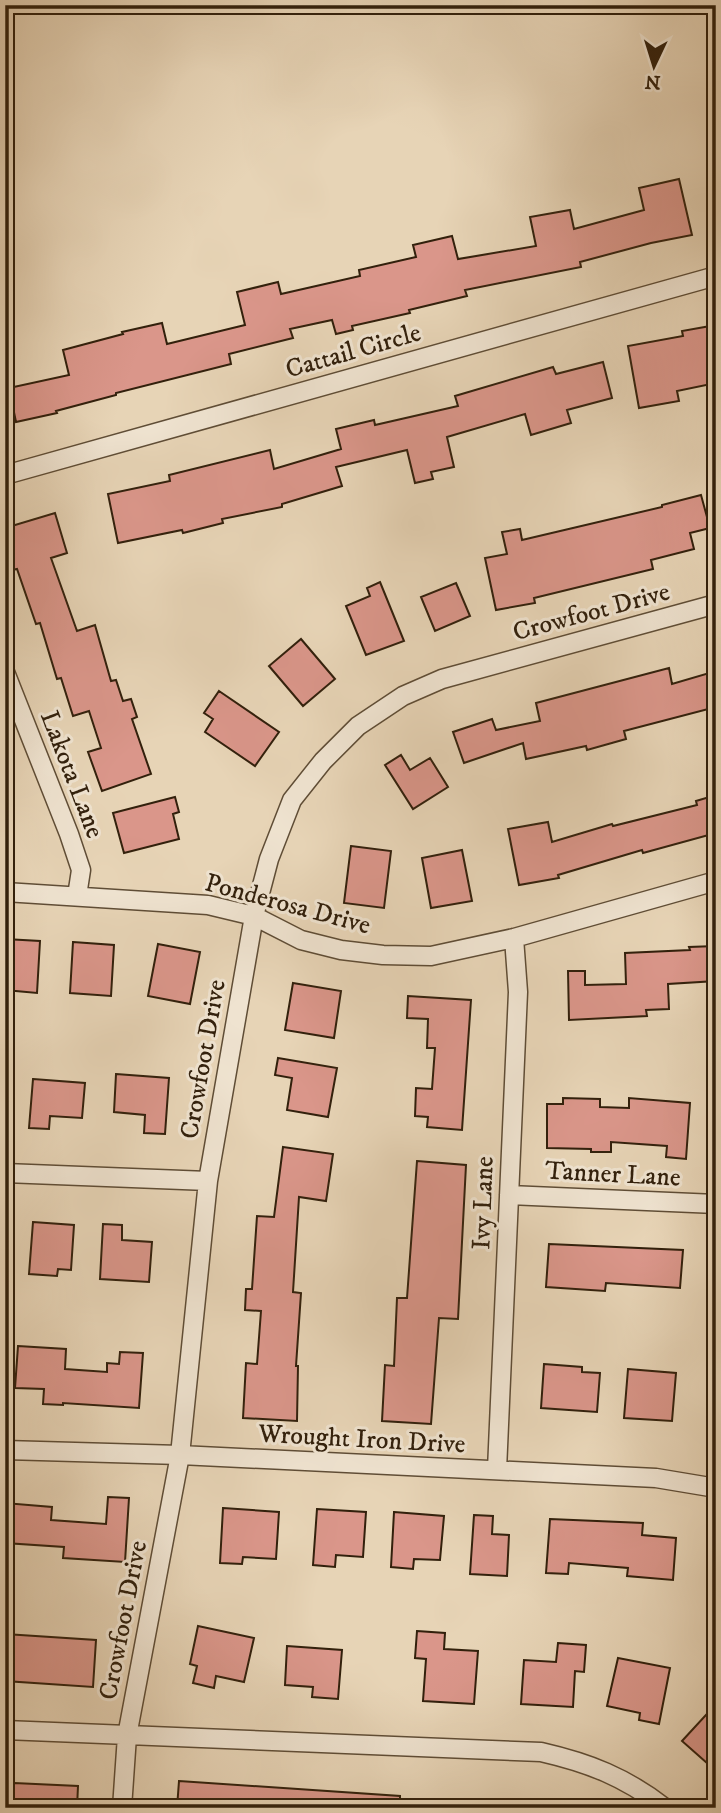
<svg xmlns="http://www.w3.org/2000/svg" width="721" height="1813" viewBox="0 0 721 1813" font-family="'IM FELL DW Pica',serif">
  <rect width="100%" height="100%" fill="#e7d4b6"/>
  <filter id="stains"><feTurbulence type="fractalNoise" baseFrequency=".00286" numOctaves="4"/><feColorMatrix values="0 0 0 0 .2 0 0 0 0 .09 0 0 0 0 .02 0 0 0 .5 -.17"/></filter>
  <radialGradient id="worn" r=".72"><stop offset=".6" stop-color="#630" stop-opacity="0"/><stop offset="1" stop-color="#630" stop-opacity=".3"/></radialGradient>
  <path fill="#da968a" stroke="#32200c" stroke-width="2" d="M679 179 692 235 651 243 580 262 581 267 465 290 467 296 409 310 410 313 352 326 353 330 336 334 332 320 290 329 293 338 229 354 231 364 116 393V395L56 411 57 413 16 422 9 388 69 375 63 350 123 334 122 332 162 323 167 344 245 325 237 292 278 282 281 294 360 276 359 270 416 257 413 245 452 236 458 259 536 246 530 217 570 210 574 229 644 210 639 188Z
    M716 325V383L677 391 679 401 639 408 628 346 683 336 682 331Z
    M603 362 612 398 567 410 571 423 531 435 525 414 447 437 454 467 431 472 433 479 415 483 407 450 336 467 342 486 282 504V507L222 519 223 523 183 533 182 530 118 543 108 494 170 481 169 475 270 450 274 469 341 449 336 429 374 420 375 425 458 406 455 396 553 367 556 374Z
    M701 495 710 528 690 533 694 549 651 560 653 569 534 598 535 603 496 610 485 558 507 554 502 532 520 529 522 540 662 507V505Z
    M55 513 67 553 51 558 77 631 95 625 111 681 116 680 123 701 131 699 137 717 132 719 151 774 102 791 88 752 101 748 89 711 73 716 61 678 57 679 40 623 36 624 17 569 12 570 5 547V528Z
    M380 582 404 641 366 655 346 606 370 596 367 588Z
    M456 583 470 616 435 631 421 597Z
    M301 639 335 679 303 706 269 666Z
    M669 668 672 684 716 671V707L624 731 626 739 587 750 586 746 526 759 523 743 464 763 453 732 492 719 496 730 540 721 536 703Z
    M219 691 279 732 255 766 205 732 213 719 204 713Z
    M401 755 410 770 430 758 448 787 413 809 385 765Z
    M716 795V833L643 853 642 850 558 875 559 878 519 885 508 829 548 822 552 842 612 824 613 826 697 805 696 801Z
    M175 797 179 812 173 814 179 839 124 853 113 813Z
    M351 846 391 851 384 908 344 903Z
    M462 850 472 901 431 908 422 858Z
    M5 939 40 941 37 993 5 990Z
    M73 942 114 945 111 996 70 993Z
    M158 944 200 952 190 1004 148 996Z
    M716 946V981L668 984 669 1009 646 1010 647 1016 569 1020 568 971H585V985L626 984 625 953 690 950 689 947Z
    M293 983 341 991 334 1038 285 1030Z
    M408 996 471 1000 462 1130 427 1127 428 1117 415 1116 416 1088 432 1089 435 1048H427L428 1019 407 1018Z
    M278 1058 337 1068 328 1117 287 1110 292 1078 275 1075Z
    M116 1074 169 1078 165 1134 144 1133 145 1115 114 1112Z
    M33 1079 85 1083 82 1118 50 1116 49 1129 29 1128Z
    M563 1098 600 1099V1107L629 1108V1098L690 1103 686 1159 666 1157 667 1146 611 1142V1152H591V1149L547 1148V1104H563Z
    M283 1147 333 1154 326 1201 299 1197 293 1292 301 1293 296 1366H298L297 1421 243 1418 246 1363 257 1364 261 1311 245 1310 246 1289H252L257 1216 274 1217Z
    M417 1161 466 1165 458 1319 439 1318 431 1424 382 1421 385 1365 394 1366 397 1298H407Z
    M33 1222 74 1225 71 1270 58 1269 57 1276 29 1274Z
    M103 1224 122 1225V1240L152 1242 149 1282 100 1279Z
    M549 1244 683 1250 680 1288 606 1283 605 1291 546 1287Z
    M18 1346 66 1349 65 1369 107 1372V1363L119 1364 120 1352 143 1353 139 1408 63 1403V1405L43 1404 44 1389 15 1388Z
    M544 1364 582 1367V1372L600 1373 597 1412 541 1408Z
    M628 1369 676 1373 672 1421 624 1418Z
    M108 1497 129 1498 125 1562 63 1558 64 1547 5 1543V1503L52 1507 51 1520 106 1524Z
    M223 1508 279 1512 276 1559 243 1557 242 1564 220 1563Z
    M317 1509 366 1512 363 1557 336 1555 335 1567 313 1565Z
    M394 1512 444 1516 440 1560 414 1559 413 1569 391 1567Z
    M474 1515 493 1516 492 1534 509 1535 507 1576 470 1574Z
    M550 1519 643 1523 642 1535 676 1538 673 1580 627 1576 628 1568 569 1563 568 1574 546 1573Z
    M198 1626 254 1638 244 1682 216 1676 214 1688 193 1683 197 1666 190 1664Z
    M417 1631 445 1633 444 1649 478 1651 474 1704 423 1701 426 1659 415 1658Z
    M5 1634 96 1640 93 1687 5 1681Z
    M558 1643 586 1645 584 1672 575 1671 573 1707 521 1704 524 1660 556 1662Z
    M287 1646 342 1650 338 1699 312 1697 313 1687 285 1685Z
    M618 1658 670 1668 659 1724 639 1720 640 1713 607 1706Z
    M716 1704V1771L682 1741Z
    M179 1781 400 1796V1808H177Z
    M14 1783 78 1786 77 1808H13Z"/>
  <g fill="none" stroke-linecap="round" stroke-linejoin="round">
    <defs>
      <path id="street" d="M5 475 716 276
        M5 672 69 834 81 870 77 896
        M5 892 208 905 254 916 301 940 341 950 383 955 431 956 514 938 716 881
        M5 1173 208 1181
        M509 1195 716 1204
        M5 1450 180 1455 656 1478 716 1488
        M497 1470 518 992 514 938
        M5 1730 541 1752C589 1763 625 1777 665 1808
        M122 1808 127 1736 180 1455 208 1181 254 916 269 859 292 800 323 761 358 726 403 696 442 679 716 604"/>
    </defs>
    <use href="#street" stroke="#5f4d36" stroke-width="21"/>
    <use href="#street" stroke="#efe3d0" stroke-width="18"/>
  </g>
  <g text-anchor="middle" stroke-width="6" stroke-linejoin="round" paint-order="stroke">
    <g font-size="26" fill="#32200c" stroke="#efe3d0">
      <text transform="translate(353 350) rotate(-16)" y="9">Cattail Circle</text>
      <text transform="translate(591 611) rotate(-15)" y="9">Crowfoot Drive</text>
      <text transform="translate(73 774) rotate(69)" y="9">Lakota Lane</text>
      <text transform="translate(288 903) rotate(15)" y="9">Ponderosa Drive</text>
      <text transform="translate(202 1059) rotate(-80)" y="9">Crowfoot Drive</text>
      <text transform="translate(613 1173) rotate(3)" y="9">Tanner Lane</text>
      <text transform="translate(482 1203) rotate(-88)" y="9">Ivy Lane</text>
      <text transform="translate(362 1438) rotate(3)" y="9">Wrought Iron Drive</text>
      <text transform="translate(122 1620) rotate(-79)" y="9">Crowfoot Drive</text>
    </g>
  </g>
  <rect width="721" height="1813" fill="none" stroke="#e7d4b6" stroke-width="28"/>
  <rect x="7" y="7" width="707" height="1799" fill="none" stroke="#32200c" stroke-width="3.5"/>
  <rect x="14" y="14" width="693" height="1785" fill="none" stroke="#32200c" stroke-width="2"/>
  <g transform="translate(654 66) rotate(184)" stroke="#efe3d0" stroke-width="5" paint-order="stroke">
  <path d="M0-5L12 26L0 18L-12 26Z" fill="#32200c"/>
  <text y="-10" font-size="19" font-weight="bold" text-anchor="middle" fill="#32200c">N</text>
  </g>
  <rect width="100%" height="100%" filter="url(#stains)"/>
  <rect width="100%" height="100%" fill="url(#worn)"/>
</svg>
